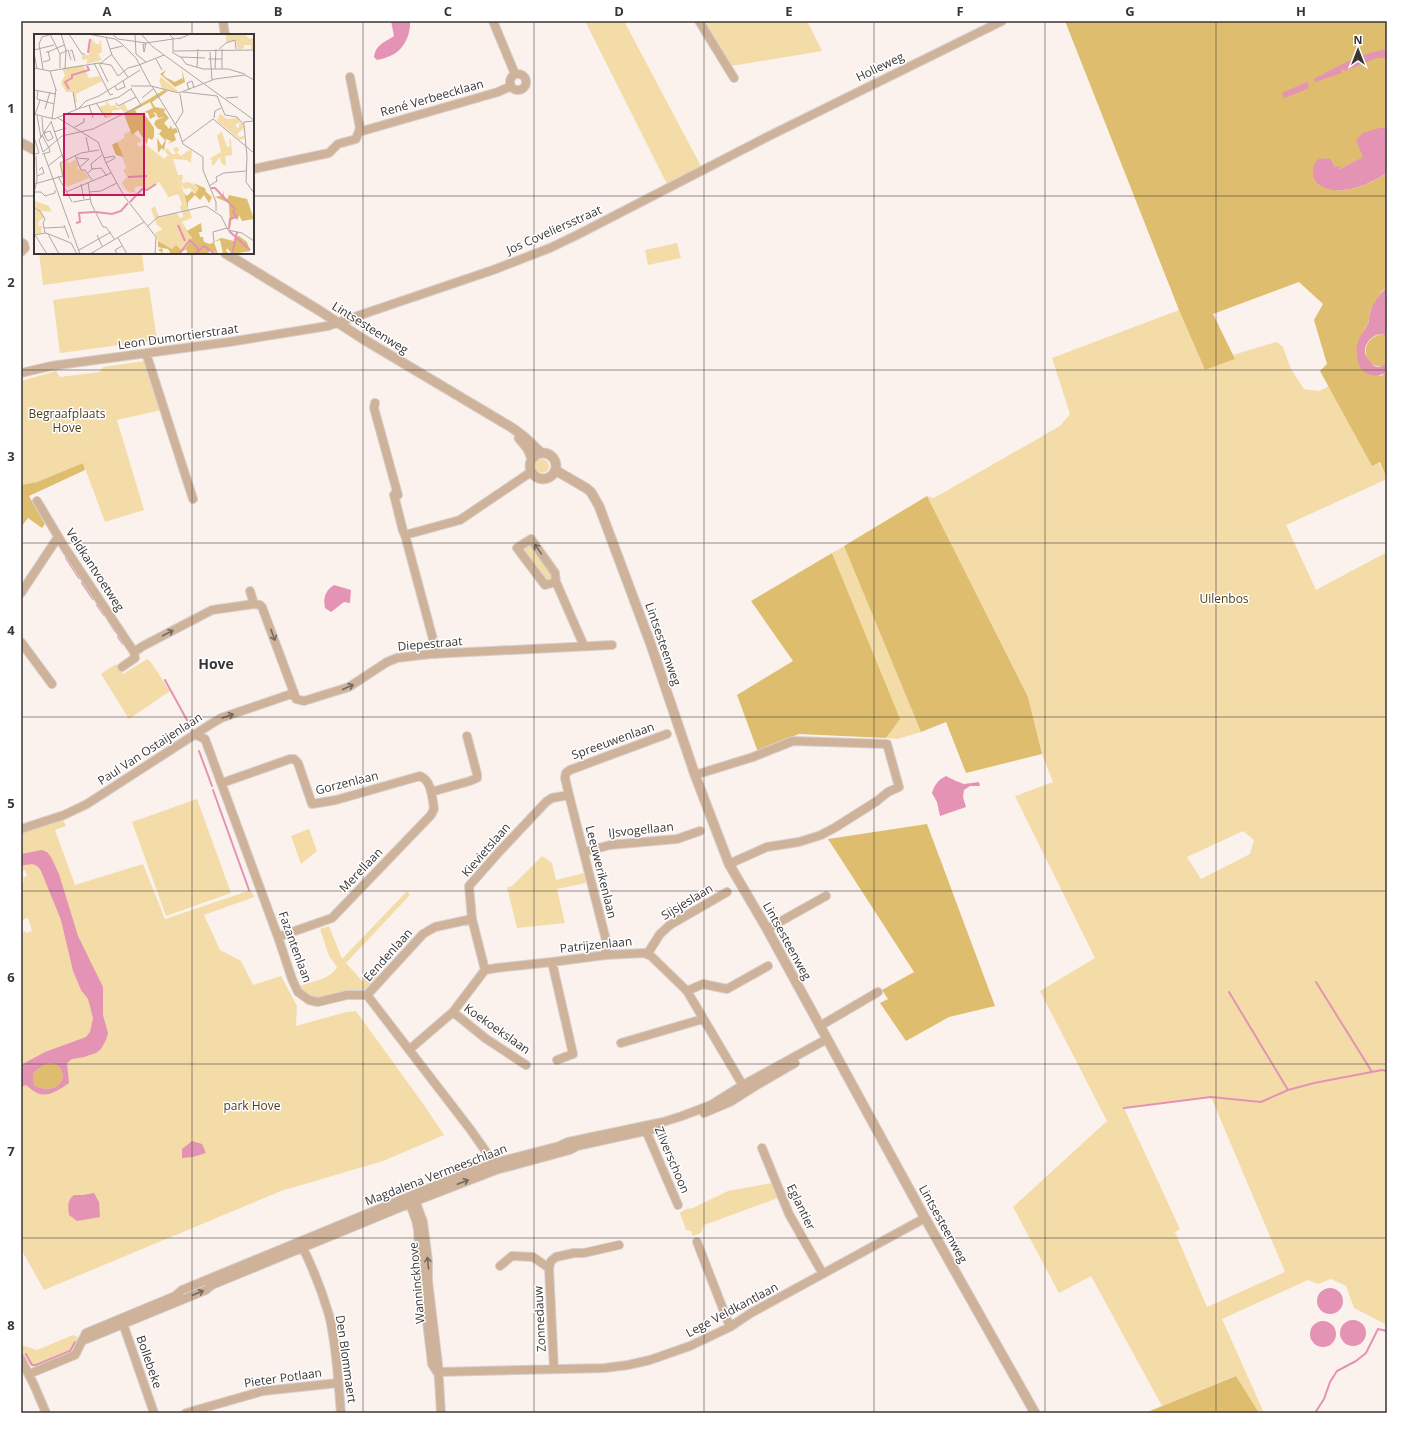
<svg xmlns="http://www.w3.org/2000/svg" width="1408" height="1434" viewBox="0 0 1408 1434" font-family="'Open Sans',sans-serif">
  <rect width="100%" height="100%" fill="#fbf2ee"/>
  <path fill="#f3dca7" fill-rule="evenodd" d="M585 21H624L702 168 668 186Z
    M703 21H817L808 23 822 51 731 66Z
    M677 243 681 258 648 265 645 250Z
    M39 253H142L144 271 43 285Z
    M149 287 157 340 60 353 53 300Z
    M1179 310 1205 370 1235 359 1233 355 1269 344 1277 342 1283 347 1291 369 1304 389 1319 391 1329 386 1372 466 1379 462 1387 479 1286 525 1316 590 1387 552V1325L1354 1308 1346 1286 1331 1279 1318 1284 1308 1280 1222 1319 1264 1413H1259L1235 1376 1162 1406 1091 1276 1059 1293 1013 1207 1107 1121 1040 991 1095 958 1015 796 1053 782 1042 754 1028 697 927 496 934 498 1060 426 1070 414 1052 358ZM1243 831 1254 840 1250 854 1201 879 1187 857ZM1211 1097 1285 1272 1207 1307 1175 1232 1180 1229 1124 1108Z
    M145 361 161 410 117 420 144 510 105 522 83 463 37 482 21 485V381L56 371 60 377 100 372 103 367Z
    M535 466a7 7 0 1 1 14 0a7 7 0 1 1-14 0Z
    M531 543 553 575 552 582 543 580 523 550V547Z
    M844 546 921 732 897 739 886 738 899 719 832 553Z
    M147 659 150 661 170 691 129 719 101 674 116 664 123 674Z
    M197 799 231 893 166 916 132 822Z
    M62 818 66 826 55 830 75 885 143 864 165 919 251 890 254 897 204 915 220 950 241 961 253 985 281 976 297 1006 296 1026 346 1012 356 1011 424 1105 444 1135 383 1161 281 1191 44 1290 21 1249V932L25 931 26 933 32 931 28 918 22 920 23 921 21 922V882L24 881 23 878 27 876 25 870 21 871V830Z
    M309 829 317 851 301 864 291 836Z
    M542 856 552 863 556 880 584 873 586 883 557 889 565 923 517 928 507 887 512 886Z
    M407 891 410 895 346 963 362 981 375 976 377 978 365 991H345L315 998 303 992 299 986C311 982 331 979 337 967L329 956 320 929 329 926 342 959Z
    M772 1183 778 1198 704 1225 701 1233 693 1236 691 1231 686 1230 680 1213 686 1209 693 1208 728 1191Z
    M73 1335 80 1338 72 1352 35 1368C27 1364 21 1354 21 1345L37 1350Z"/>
  <path fill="#debd6e" d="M1065 21H1387V128H1379L1364 157 1340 169 1335 167 1331 159H1320C1315 167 1311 172 1315 181 1322 184 1329 189 1336 190 1351 192 1376 182 1387 172V287L1382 291 1370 311 1368 324 1364 330 1357 346 1380 376 1387 373V479L1380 462 1372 466 1320 371 1327 364 1314 320 1323 304 1299 282 1213 314 1235 359 1205 370 1179 310Z
    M1381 334 1387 336V363C1367 377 1354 341 1381 334Z
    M83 463 85 470 29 496 45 524 42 528 28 518 21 527V485L37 482Z
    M927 496 1028 697 1042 754 966 773 946 722 921 732 844 546Z
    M832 553 900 719 886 738 799 734 776 743 758 752 737 695 793 661 751 601Z
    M927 824 995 1006 949 1017 906 1041 880 1003 888 999 882 990 914 972 828 839Z
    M48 1063C72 1063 66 1099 35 1086 29 1071 37 1070 48 1063Z
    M1236 1376 1259 1413H1145Z"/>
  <path fill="#e493b4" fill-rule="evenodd" d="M391 21H410C411 35 403 51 390 56 386 58 381 59 377 60L374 57C375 45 385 42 394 36Z
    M1387 49V58H1376L1345 71 1344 69 1341 71 1342 73 1315 82 1314 79C1337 67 1361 53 1387 49Z
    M1307 82 1309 85 1308 86 1309 88 1287 97 1284 98 1282 93Z
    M1379 128H1387V172C1372 185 1333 200 1316 182 1311 177 1312 162 1319 159 1322 158 1327 159 1331 159L1335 167 1339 166 1340 169 1363 157 1356 140 1363 133Z
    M1387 287V336C1385 336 1383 334 1381 334 1373 334 1364 344 1365 352 1366 358 1370 362 1374 366L1379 367 1387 363V373C1371 379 1358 374 1357 355 1357 353 1356 349 1357 346 1358 338 1364 331 1368 324 1369 321 1369 316 1370 312 1373 304 1380 293 1387 287Z
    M334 585 351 590 350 603 344 602 331 612 325 608C323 598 325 591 334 585Z
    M946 776 956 781 964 784 979 782 980 786H970L964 790 963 797 966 807 940 816 937 802 932 793C935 784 938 780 946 776Z
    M42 850 47 852 51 857 59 874 78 936 103 987V1015L108 1033 106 1040 101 1049 96 1053 84 1057 72 1059 67 1063 69 1083C62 1088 49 1097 40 1094 35 1093 30 1088 26 1085L21 1087V1065L45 1052 86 1037 90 1032 93 1018 88 999 81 990 73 971 61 920 41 871C36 862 30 864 21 866V854ZM48 1063C72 1063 66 1099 35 1086 29 1071 37 1070 48 1063Z
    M192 1141 202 1144 206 1153 193 1157 182 1158V1149Z
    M94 1193 99 1202 100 1217 77 1221 69 1215C68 1207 67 1200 74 1195H83Z
    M1317 1301a13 13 0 1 1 26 0a13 13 0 1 1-26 0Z
    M1340 1333a13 13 0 1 1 26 0a13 13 0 1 1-26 0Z
    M1310 1334a13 13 0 1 1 26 0a13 13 0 1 1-26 0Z"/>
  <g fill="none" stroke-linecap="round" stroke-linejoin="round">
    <path stroke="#e493b4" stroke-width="2" d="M66 558 79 578
      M82 583 93 599
      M97 605 104 615
      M108 620 115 631
      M118 637 123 644
      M165 680 188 722
      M199 751 212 786
      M213 790 249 890
      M1316 982 1372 1072
      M1229 992 1288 1090
      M1124 1108 1211 1097 1261 1102 1288 1090 1314 1083 1382 1070 1387 1071
      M26 1354 32 1365H36L70 1351 75 1342
      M1315 1413 1324 1399 1330 1382 1337 1371 1356 1361 1366 1353 1378 1329 1387 1331"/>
    <defs>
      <path id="minor" d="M223 21 225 35
        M493 21 515 74
        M699 21 734 78
        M510 82a8 8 0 1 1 16 0a8 8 0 1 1-16 0Z
        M359 132 498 92 511 86
        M253 169 329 153 338 144 356 139 360 128 350 77
        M21 242 24 244 25 248 21 252
        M146 353 193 499
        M21 373 51 366 229 342 328 326 493 270 550 248 577 235 769 136 1002 21
        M375 403 374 408 398 495
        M397 491 394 495 403 531 405 535 437 654
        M37 501 65 548 134 652 135 658 122 667
        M405 535 460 520 531 472
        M556 582 545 585 517 548 531 539 555 573 556 582 584 646
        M250 591 254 604
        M21 593 58 537
        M21 642 52 684
        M134 652 143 646 212 610 254 604 260 605 262 607 294 693 296 699 304 701 349 687 387 662 397 658 431 654 612 645
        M194 734 205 739 278 937 292 979 298 992 309 1000 318 1002 347 995H367L470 1129 494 1163 495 1167
        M695 775 753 757 793 741 887 744 899 787 888 792 877 801 836 827 821 835 799 842 767 847 729 864
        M222 783 290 759H294L298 763 312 804 336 800 420 776C432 781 432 797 434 809L431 815 332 918 278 937
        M431 792 470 781 477 778V774L467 736
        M21 829 64 815 87 804 211 724 221 718 294 693
        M584 852 610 845 677 839 700 831
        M767 929 826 896
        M648 953 660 934 670 925 727 892
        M606 955V940L569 795 565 778 566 773 570 770 667 734
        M552 962 573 1054 557 1060
        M485 970 472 919 469 886 499 852 546 802 552 798 569 795
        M687 991 703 984 727 989 768 966
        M367 995 423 934 435 927 472 919
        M453 1012 485 1038 526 1065
        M820 1026 878 992
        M621 1043 703 1019
        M410 1049 453 1012 485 970 496 968 552 962 606 955 644 953 651 956 687 991 745 1089
        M704 1113 730 1102 757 1085 795 1063
        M644 1126 678 1205
        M762 1148 789 1214 823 1274
        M414 1197 423 1222 428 1261V1281L438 1364 441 1413
        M408 1199 416 1220 418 1230 420 1262 432 1364 437 1372
        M697 1242 730 1327
        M301 1244C312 1266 322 1291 329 1315 337 1347 338 1381 341 1413
        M500 1266 512 1256 533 1257 549 1268
        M122 1321 154 1413
        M82 1341 206 1290 212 1285 416 1201 496 1170 570 1150 577 1146 659 1128
        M21 1359 34 1385 46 1413
        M554 1369 549 1268 551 1261 556 1257 574 1253H584L619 1245
        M437 1372 605 1368 628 1365 650 1360 690 1346 730 1327 751 1313 925 1218
        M29 1374 75 1355 86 1333 175 1296 182 1290 449 1180 494 1163 559 1146 568 1142 663 1122 682 1116 711 1105 743 1085 827 1039
        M186 1413 263 1391 338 1383"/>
      <path id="tertiary" d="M21 143 35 150
        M225 253 320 311 363 339 504 423C519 431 529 441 541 453
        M519 438 528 449 532 459
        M530 466a13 13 0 1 1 26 0a13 13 0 1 1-26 0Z
        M555 470 586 488 591 492 599 506 651 645 695 775 729 864 767 929 925 1218 1035 1413"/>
    </defs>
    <use href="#minor" stroke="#d8d0cd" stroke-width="10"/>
    <use href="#tertiary" stroke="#d8d0cd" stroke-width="11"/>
    <use href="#minor" stroke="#ceb299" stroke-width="8"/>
    <use href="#tertiary" stroke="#ceb299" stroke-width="9"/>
  </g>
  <defs><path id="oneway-shaft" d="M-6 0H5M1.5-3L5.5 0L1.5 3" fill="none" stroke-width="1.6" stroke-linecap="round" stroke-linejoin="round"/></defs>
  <g stroke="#75685d">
    <use href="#oneway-shaft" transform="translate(538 549) rotate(-125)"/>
    <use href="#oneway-shaft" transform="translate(168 633) rotate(-28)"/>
    <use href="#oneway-shaft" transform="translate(273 635) rotate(69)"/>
    <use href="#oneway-shaft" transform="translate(348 687) rotate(-24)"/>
    <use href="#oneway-shaft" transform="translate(228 716) rotate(-19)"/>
    <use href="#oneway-shaft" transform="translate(463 1182) rotate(-21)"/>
    <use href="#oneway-shaft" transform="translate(428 1263) rotate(-96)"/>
    <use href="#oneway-shaft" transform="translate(198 1293) rotate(-23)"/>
  </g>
  <path fill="none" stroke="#3a3635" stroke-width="1" stroke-opacity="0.55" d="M192 21V35M363 21V1413M534 21V1413M704 21V1413M874 21V1413M1045 21V1413M1216 21V1413M21 196H35M253 196H1387M192 253V1413M21 370H1387M21 543H1387M21 717H1387M21 891H1387M21 1064H1387M21 1238H1387"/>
  <g text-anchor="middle" stroke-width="3" stroke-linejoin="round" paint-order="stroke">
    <g font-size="12" fill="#3a3635" stroke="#fff">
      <text transform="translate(880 67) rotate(-26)" y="4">Holleweg</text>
      <text transform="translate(432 98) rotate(-16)" y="4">René Verbeecklaan</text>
      <text transform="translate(554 230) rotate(-24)" y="4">Jos Coveliersstraat</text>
      <text transform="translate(370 328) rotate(32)" y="4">Lintsesteenweg</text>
      <text transform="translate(178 337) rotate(-8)" y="4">Leon Dumortierstraat</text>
      <text transform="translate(95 570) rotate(57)" y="4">Veldkantvoetweg</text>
      <text transform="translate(430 644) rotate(-5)" y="4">Diepestraat</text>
      <text transform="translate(663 644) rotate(71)" y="4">Lintsesteenweg</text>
      <text transform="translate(613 741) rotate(-20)" y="4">Spreeuwenlaan</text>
      <text transform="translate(150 749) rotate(-33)" y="4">Paul Van Ostaijenlaan</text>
      <text transform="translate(347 783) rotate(-14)" y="4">Gorzenlaan</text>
      <text transform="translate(641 830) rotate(-6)" y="4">IJsvogellaan</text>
      <text transform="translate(486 850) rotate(-49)" y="4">Kievietslaan</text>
      <text transform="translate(361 870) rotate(-46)" y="4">Merellaan</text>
      <text transform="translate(601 872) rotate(76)" y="4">Leeuwerikenlaan</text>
      <text transform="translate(687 902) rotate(-31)" y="4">Sijsjeslaan</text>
      <text transform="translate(787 941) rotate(61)" y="4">Lintsesteenweg</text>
      <text transform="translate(596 945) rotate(-6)" y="4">Patrijzenlaan</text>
      <text transform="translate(295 947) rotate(70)" y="4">Fazantenlaan</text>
      <text transform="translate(388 955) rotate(-48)" y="4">Eendenlaan</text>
      <text transform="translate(497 1029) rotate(35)" y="4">Koekoekslaan</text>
      <text transform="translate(672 1160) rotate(67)" y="4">Zilverschoon</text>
      <text transform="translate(436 1175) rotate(-21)" y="4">Magdalena Vermeeschlaan</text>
      <text transform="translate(801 1207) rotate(64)" y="4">Eglantier</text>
      <text transform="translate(943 1224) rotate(61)" y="4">Lintsesteenweg</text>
      <text transform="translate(417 1283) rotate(-95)" y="4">Wanninckhove</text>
      <text transform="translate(732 1310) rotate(-28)" y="4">Lege Veldkantlaan</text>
      <text transform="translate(540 1319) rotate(-93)" y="4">Zonnedauw</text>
      <text transform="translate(346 1359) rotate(82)" y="4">Den Blommaert</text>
      <text transform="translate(149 1362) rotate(71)" y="4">Bollebeke</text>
      <text transform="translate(283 1378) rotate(-8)" y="4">Pieter Potlaan</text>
    </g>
    <g font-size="12" fill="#4c3e1c" stroke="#fff">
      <text x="67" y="418">Begraafplaats<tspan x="67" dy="14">Hove</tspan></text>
      <text x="1224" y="603">Uilenbos</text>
      <text x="252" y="1110">park Hove</text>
    </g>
    <g font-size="14" font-weight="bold" fill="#3a3635" stroke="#fff">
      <text x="216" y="669">Hove</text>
    </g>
  </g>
  <g transform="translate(34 34)">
    <rect width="220" height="220" fill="#fbf2ee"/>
    <path d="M192 0H211L215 5 220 4V15H217V11H210V14L204 16 202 7 192 8ZM57 4 62 10H66L65 7H67L68 18 64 20 68 26 53 30V25L48 26V21H55ZM49 31 55 44 65 42 68 47 42 60 43 68 41 69 39 58H32L27 49 31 41 28 34ZM127 43 145 58 128 55 125 46ZM72 67 77 72 81 71 84 74 90 69 94 77 90 78 87 75 78 77 77 83 72 84 64 73 72 71ZM186 80 193 85 204 84 206 88 201 91 205 95V90L209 89 210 94 203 100 205 103 210 102 211 104 206 106 183 87ZM97 97 108 106 103 110 105 113 111 110 130 125 134 121 131 117 133 114 138 120H142L139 114 144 113 145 117 142 118 147 122 155 116 158 117 157 129 153 126 139 125 144 141H149L148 149 155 148 165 154 162 160 156 154 150 155 147 149 154 175 147 177 146 173 148 170 144 160 133 164 134 162 125 148 113 156 106 152 100 154 102 161 100 158 96 159 90 153 88 148 93 143 89 136 92 134 83 108 90 104V100ZM188 98 193 113 196 112 195 105 197 106 198 121 191 122 192 131H189L187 128 186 125 188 123 185 124 179 132 177 128 179 126 175 125 187 118 183 101ZM41 125 45 131 43 134 50 137 55 144 33 153 28 144 26 129 34 127 35 130ZM1 167 15 172 18 178 7 177 10 184 5 187 4 192H9L7 195 8 199 0 200V177L4 176 0 173ZM121 172 125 183 143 179 146 184 149 183 148 177 155 175 158 184 148 188 158 204 152 214 147 217 142 211 138 215 124 207 121 199 129 195 123 191 117 175Z" fill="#f3dca7"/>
    <path d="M148 35 151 48 141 53 126 40 132 36 129 41 133 44 141 48 148 44 149 47ZM130 56 134 57 118 68 121 73 131 75 130 78 135 84 130 89 135 95 137 91 138 95 142 94 144 98 140 100 142 106 134 110 137 107 132 105 130 117 128 114 124 119 123 104 128 112 131 106 125 100 128 96 124 95 120 90 122 86 130 83 124 84 122 79 119 78 122 82 116 85 114 79 109 78 120 94V103L118 106 114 104 113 111 104 96 98 101 90 80ZM116 68 119 74 104 81 101 76ZM83 108 88 119 89 123 82 121 78 111ZM159 149 171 154 172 158 178 163 175 169 170 161 166 166 161 161 154 168V175L150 159 153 162 158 157 161 160 165 154ZM190 156V163L193 166 195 161 213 165 220 185 208 187 205 181 203 187 202 184H198L196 193 195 169 181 163 189 161ZM167 189 168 198H165L166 203H169L170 208 176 210 187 204 200 207 201 202H205L213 208 216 217 198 220 193 214 192 217 196 220H189L186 206 180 208 184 220 177 216 173 220H154L152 215 145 220H137L134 215 128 214 129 219 124 216 128 214 124 213V207L138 215 142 211 147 216 152 214 158 204 153 197Z" fill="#debd6e" fill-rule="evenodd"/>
    <path fill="none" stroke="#e493b4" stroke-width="2" d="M54 19 56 5M35 55 31 48 38 44V41L55 36 53 32M94 143 113 142M177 154H181L201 175 199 178 203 183 196 185 195 195M96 168 108 155 113 156 122 150M62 178 78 180 87 177 94 169M42 189 46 188 45 179 61 178M144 191 151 207M195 197 216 216M145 220 156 206 166 217M161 220 170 212 181 220M198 220 203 198"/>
    <path fill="none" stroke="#aea7a4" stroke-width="1" d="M16 0 26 20V34M27 0 32 16 31 34M35 0 48 20H51M54 0 81 5 88 10 102 24 117 52M78 0 84 5 112 9 146 4M101 0 102 20 112 28M107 0 119 13 220 86M135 0 139 4V17M72 3 78 21 94 43M145 5 156 0M111 10H109L110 18 112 9M76 15 89 12M185 15 192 9 201 6 202 15M0 16 20 11M36 17 38 16 41 27M139 17 220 16M14 18 30 11M138 18 146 23 171 24M176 18 178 46M0 19 3 35M26 20 34 16 37 26M147 23 152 30 169 35H194L211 40M122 25 128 36M174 25H188M9 28 16 26 14 17 12 19M60 29 76 61 79 60M65 29 74 48M67 29 78 20M77 31 84 42 94 34 105 31M105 31 130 21M163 33 164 15M0 34 16 37M9 35 5 10 8 3 18 0M181 35 182 15M188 35V15M16 37 65 29 77 31M16 37 22 56M81 52 83 56 91 53 89 47M97 52H117L145 59 181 45 211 41 220 46M118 52 144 95 149 110 169 123V136L182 168V177M0 56 22 60M4 56 3 65 20 70M155 56 153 49 158 47 160 54M39 58 42 75M149 58 183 62M183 62 191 81 203 83 210 91 213 122 212 148 220 159M108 64 119 55M192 64 204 63M62 69 72 84M82 69 84 72 102 63M55 71 59 84M45 74 52 67 65 62 106 36M11 75 16 58M0 80 20 85 46 74 85 63 98 54M1 81 6 66M3 81 7 104M8 83 9 97 12 104 14 107 19 104 16 97 10 99M24 84 64 108 72 129 90 162 122 203 121 220M180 84 181 77 187 74M18 85 22 55M17 87 30 127M17 88 5 106 9 118 28 102 59 95 107 71 97 55M210 90V88L220 87M141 91 149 78 146 60M41 93 50 88V84M20 98 32 94M8 101 15 114M0 103 5 119 1 120M52 103 55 117M148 108 179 85 220 119M47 119 65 116M8 120 16 118 15 114M10 120 46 220M41 121 47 136H51L58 146M43 124 55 125M70 124 80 122 81 124 72 129M14 132 28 121M46 133 55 125M58 135 57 130 68 121M54 139 58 135 67 134 73 142M3 142 10 139 8 133 5 136M24 142 38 168M54 148 57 169 69 193H72L81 206M0 150 29 142 26 129 47 119M47 150 50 165M175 152 183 147 182 143 190 139 212 137M0 158H7L11 162 21 159V156M32 158 77 139M55 158 67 157 83 149M0 159 3 146 2 122M39 168 56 165M0 174 6 177 11 185 9 189 11 199M30 191 35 204M114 192 124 183 172 172 187 182 194 196 208 199 220 207M10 194 31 193M14 200 25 220M0 201 12 199 37 209 43 220M1 201 13 220M63 201 68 212M84 204 93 220M180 208 179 198 193 194M45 216 77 198M56 220 110 188M83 220 81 216 88 212"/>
    <path fill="#c2185b" fill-opacity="0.15" stroke="#c2185b" stroke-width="2" d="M30 80H110V161H30Z"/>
    <rect width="220" height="220" fill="none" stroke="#3a3635" stroke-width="2"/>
  </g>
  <rect width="1408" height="1434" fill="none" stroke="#ffffff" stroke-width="44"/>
  <g transform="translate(1358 50)" stroke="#ffffff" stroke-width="3" paint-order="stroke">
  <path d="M0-3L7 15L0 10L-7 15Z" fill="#3a3635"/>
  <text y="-6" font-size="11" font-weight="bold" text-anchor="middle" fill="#3a3635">N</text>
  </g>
  <rect x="22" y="22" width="1364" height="1390" fill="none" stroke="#3a3635" stroke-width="1.5"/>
  <g font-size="13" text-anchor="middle" font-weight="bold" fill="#3a3635">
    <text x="107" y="16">A</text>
    <text x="278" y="16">B</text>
    <text x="448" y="16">C</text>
    <text x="619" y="16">D</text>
    <text x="789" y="16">E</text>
    <text x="960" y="16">F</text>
    <text x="1130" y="16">G</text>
    <text x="1301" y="16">H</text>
    <text x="11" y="113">1</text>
    <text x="11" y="287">2</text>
    <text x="11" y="461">3</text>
    <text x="11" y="635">4</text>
    <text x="11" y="808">5</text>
    <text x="11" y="982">6</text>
    <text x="11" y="1156">7</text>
    <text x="11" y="1330">8</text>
  </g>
</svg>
